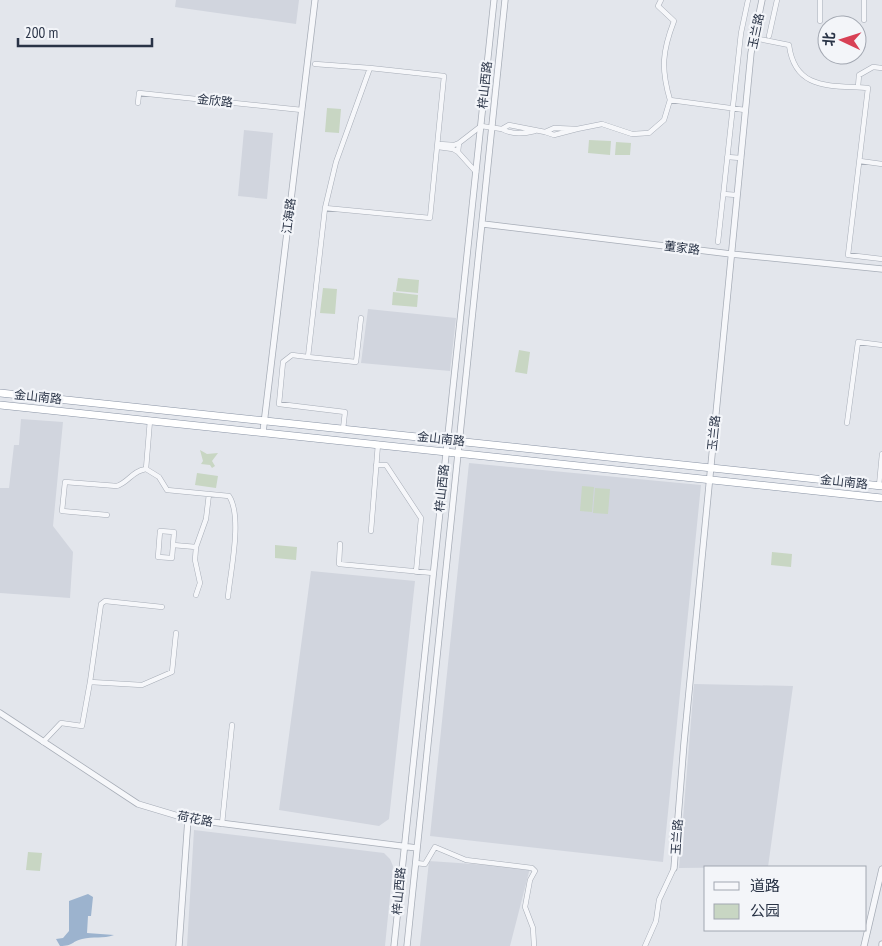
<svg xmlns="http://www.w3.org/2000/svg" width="882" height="946" viewBox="0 0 882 946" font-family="'PT Sans Narrow','Noto Sans SC',sans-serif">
  <rect width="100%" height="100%" fill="#e3e6ec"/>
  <path fill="#d1d5de" d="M176 0H299L296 24 175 7Z
    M244 130 273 133 267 199 238 196Z
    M368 309 456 318 450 371 361 363Z
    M21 419 63 422 53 526 73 552 70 598 0 593V488H9L14 445H19Z
    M469 463 701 485 663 862 430 836Z
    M311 571 415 581 389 819 379 826 279 810Z
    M694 684 793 686 768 867 679 868Z
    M194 830 384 853 390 859 393 866 385 946H187Z
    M429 861 530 868 510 946H420Z"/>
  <path fill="#c8d6c3" d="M327 108 341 109 339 133 325 132Z
    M589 140 611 141 610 155 588 153Z
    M616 142 631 143 630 155H615Z
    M398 278 419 280 418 293 396 291Z
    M323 288 337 289 335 314 320 313Z
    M393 292 418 295 417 307 392 305Z
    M519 350 530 352 527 374 515 372Z
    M200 450 207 454 218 453 212 461 215 466 212 468 210 465 201 464 203 461Z
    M197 473 218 476 216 488 195 485Z
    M582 486 594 487 592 512 580 511Z
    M595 488 610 489 608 514 593 513Z
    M275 545 297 547 296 560 275 558Z
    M772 552 792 554 791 567 771 565Z
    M28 852 42 853 40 871 26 870Z"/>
  <path fill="#9cb3ce" d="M88 894 93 897 91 916H88L87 933 114 935C103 939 93 936 82 939 72 941 74 946 60 946L56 939 63 938 69 931V901Z"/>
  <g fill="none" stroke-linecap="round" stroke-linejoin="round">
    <defs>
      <path id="minor" d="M661 0 658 6 674 21C662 52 661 69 670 100
        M864 20V0
        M820 21V0
        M769 36 777 0
        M754 38 789 45C795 91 831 85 868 88L848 255 882 259
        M315 64 370 68
        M370 68 444 76 430 218 325 208 336 162Z
        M858 87 859 75 873 67 882 68
        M138 103 139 93 302 110
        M577 129 554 135 545 132 554 128 577 129 602 124 632 134 649 133 664 120 670 100 745 110
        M535 131C523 134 512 135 502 129L509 125 545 132
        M439 144 454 145 459 143
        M438 147 453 149 458 152
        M727 157 741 158
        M860 161 882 164
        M476 172 458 152 459 143 481 126 502 129
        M723 194 737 195
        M325 208 308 357 292 355 283 362 279 404 345 412 343 429
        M718 242 741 33 748 0
        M308 357 356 362 361 318
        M847 423 858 342 882 345
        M376 465H386L421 518 416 572
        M146 469 159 477 167 490 229 496C243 517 230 573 228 597
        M879 486 882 454
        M107 515 62 511 65 482 117 486C129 482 132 471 146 469L150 420
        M371 531 378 444
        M340 544 339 564 433 573
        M173 545 172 558 158 557 160 531 174 532 173 545 196 547
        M196 595 200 583 195 560 196 547 206 519 209 494
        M90 682 101 604 105 601 162 607
        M43 742 61 723 82 726 90 682 142 685 172 672 176 633
        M222 824 232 725
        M416 863 425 864 435 847 466 860 532 868 535 871 530 880 525 907 533 928 534 946
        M645 946 656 921 659 900 674 868"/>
      <path id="tertiary" d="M483 224 731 254 882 269
        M263 432 315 0
        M0 713 138 804 188 819 417 848
        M674 868 684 743 751 53 762 0
        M179 946 188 819
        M394 946 494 0
        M407 946 505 0
        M864 946 882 869
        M882 946V944"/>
      <path id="trunk" d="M0 393 882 486
        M0 405 882 498"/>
    </defs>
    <use href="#minor" stroke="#a7adb7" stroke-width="5.5"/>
    <use href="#tertiary" stroke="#a7adb7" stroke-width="7"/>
    <use href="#trunk" stroke="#8993a4" stroke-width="8"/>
    <use href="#minor" stroke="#f6f7fa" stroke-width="4.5"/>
    <use href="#tertiary" stroke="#f6f7fa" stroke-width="5.5"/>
    <use href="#trunk" stroke="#fff" stroke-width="7"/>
  </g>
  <g text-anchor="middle" stroke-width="4.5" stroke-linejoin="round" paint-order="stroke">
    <g font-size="12" fill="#293346" stroke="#f3f5f9">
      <text transform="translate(756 31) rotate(-78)" y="4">玉兰路</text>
      <text transform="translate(485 85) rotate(-84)" y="4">梓山西路</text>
      <text transform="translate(215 101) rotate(6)" y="4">金欣路</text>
      <text transform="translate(289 216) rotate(-83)" y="4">江海路</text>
      <text transform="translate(682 248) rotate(7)" y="4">董家路</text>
      <text transform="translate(38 397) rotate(6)" y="4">金山南路</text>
      <text transform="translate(714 433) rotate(-84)" y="4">玉兰路</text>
      <text transform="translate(441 439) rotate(6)" y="4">金山南路</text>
      <text transform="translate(844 482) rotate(6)" y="4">金山南路</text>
      <text transform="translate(442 488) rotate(-84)" y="4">梓山西路</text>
      <text transform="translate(195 819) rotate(11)" y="4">荷花路</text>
      <text transform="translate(677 837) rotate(-86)" y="4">玉兰路</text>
      <text transform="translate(399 891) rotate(-85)" y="4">梓山西路</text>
    </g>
  </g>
  <rect x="704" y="866" width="162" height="65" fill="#f3f5f9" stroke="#a2a7b1"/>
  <rect x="714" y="882" width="25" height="8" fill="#f6f7fa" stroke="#a2a7b1"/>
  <text x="750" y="891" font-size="15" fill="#293346">道路</text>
  <rect x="714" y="904" width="25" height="15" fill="#c8d6c3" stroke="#a2a7b1"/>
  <text x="750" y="916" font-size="15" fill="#293346">公园</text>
  <g transform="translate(842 40) rotate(274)"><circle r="24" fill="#f3f5f9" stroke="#a2a7b1"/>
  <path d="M0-4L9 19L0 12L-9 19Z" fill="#d84055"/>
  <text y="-8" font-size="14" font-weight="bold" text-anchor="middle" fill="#293346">北</text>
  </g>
  <path d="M18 38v8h134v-8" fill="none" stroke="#293346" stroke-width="2.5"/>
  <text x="25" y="38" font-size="15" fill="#293346" stroke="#f3f5f9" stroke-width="4" paint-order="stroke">200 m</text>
</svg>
